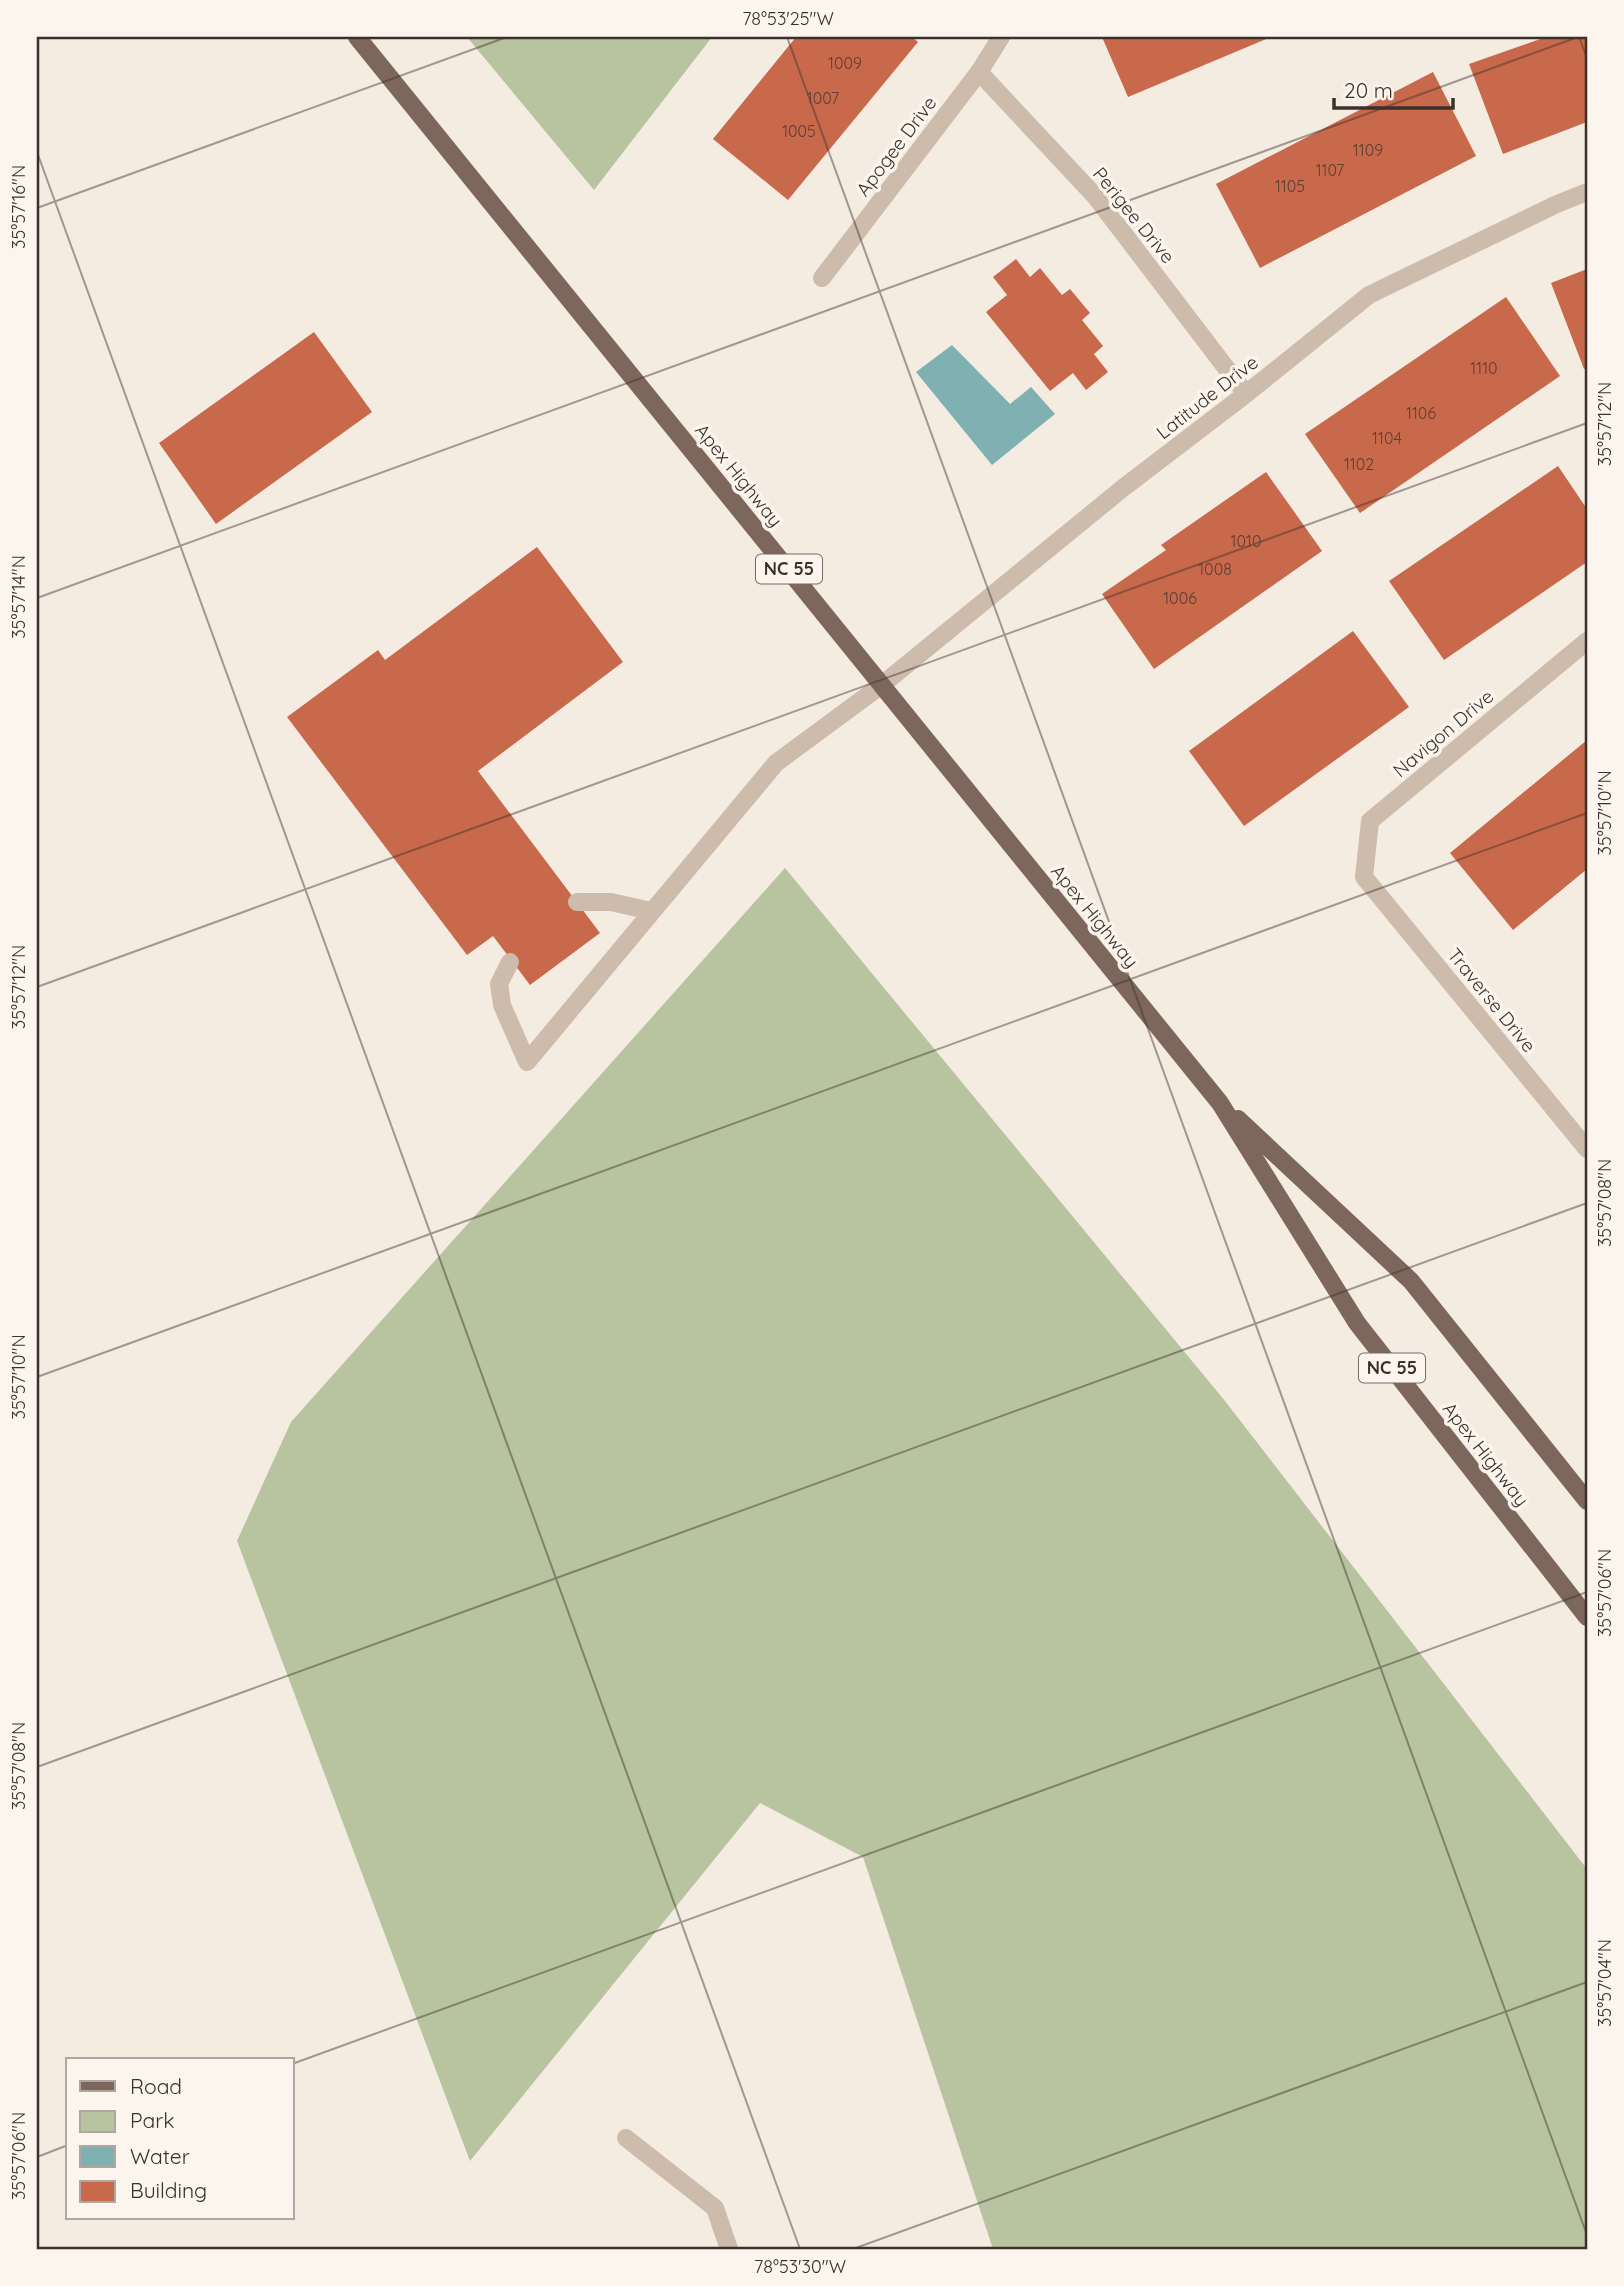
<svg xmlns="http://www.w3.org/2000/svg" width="1624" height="2286" viewBox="0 0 1624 2286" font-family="Quicksand,sans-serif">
  <rect width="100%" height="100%" fill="#f4ebe1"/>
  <path fill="#b8c4a0" d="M467 37H712L594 190Z
    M785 868 1225 1401 1587 1869V2249H993L863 1857 760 1803 470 2161 237 1541 291 1422Z"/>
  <path fill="#7fb0b2" d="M952 345 1010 404 1031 387 1055 414 992 465 916 372Z"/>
  <path fill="#c8694b" d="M796 37H912L918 42 788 200 713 139Z
    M1102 37H1271L1128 97Z
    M1546 37H1587V122L1503 154 1469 64Z
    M1433 72 1476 156 1260 268 1216 184Z
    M1016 259 1030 277 1040 268 1062 295 1070 289 1090 313 1082 320 1103 346 1094 354 1108 372 1086 390 1073 373 1050 391 986 312 1007 295 993 277Z
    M1587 269V368L1584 369 1551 283Z
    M1506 297 1560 376 1360 513 1305 434Z
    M314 332 372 412 216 524 159 443Z
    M1558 466 1587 509V562L1444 660 1389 581Z
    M1266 472 1322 551 1154 669 1102 594 1166 550 1161 545Z
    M537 547 623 662 478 771 600 933 530 985 493 936 467 955 287 717 378 650 385 660Z
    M1353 631 1409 707 1244 826 1189 751Z
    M1587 740V869L1513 930 1450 853Z"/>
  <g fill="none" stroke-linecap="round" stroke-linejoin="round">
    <path stroke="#cdbbac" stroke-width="18" d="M577 902H611L651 911
      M510 962 499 984 502 1005 527 1062 776 763 883 684"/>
    <path stroke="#cdbbac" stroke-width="18" d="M979 72 1095 196 1246 394
      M822 278 979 72 1001 37
      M1587 641 1370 821 1364 877 1587 1149
      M883 684 1123 488 1246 394 1369 295 1557 204 1587 192
      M626 2138 715 2208 729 2249"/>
    <path stroke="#7d675c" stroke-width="18" d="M357 37 1220 1103 1357 1323 1587 1617
      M1238 1119 1411 1281 1587 1501"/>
  </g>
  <path fill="none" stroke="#3b302b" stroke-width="2" stroke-opacity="0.45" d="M787 37 1587 2235M1579 37 1587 58M37 152 800 2249M37 208 507 37M37 598 1578 37M37 987 1587 423M37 1377 1587 813M37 1767 1587 1203M292 2064 1587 1592M37 2157 68 2145M853 2249 1587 1982"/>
  <g text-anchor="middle" stroke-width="7" stroke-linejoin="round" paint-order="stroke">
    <g font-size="16" fill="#5e3e33">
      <text x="845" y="69">1009</text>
      <text x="823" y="104">1007</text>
      <text x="799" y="137">1005</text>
      <text x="1368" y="156">1109</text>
      <text x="1330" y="176">1107</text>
      <text x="1290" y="192">1105</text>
      <text x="1484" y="374">1110</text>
      <text x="1421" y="419">1106</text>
      <text x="1387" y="444">1104</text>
      <text x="1359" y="470">1102</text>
      <text x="1246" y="547">1010</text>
      <text x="1215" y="575">1008</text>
      <text x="1180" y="604">1006</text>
    </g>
    <g fill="#fbf5ee" stroke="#756b66" stroke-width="2">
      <rect x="756" y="554.5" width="66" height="29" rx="5"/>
      <rect x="1359" y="1353.5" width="66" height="29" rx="5"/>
    </g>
    <g font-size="18" font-weight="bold" fill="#3b302b">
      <text x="789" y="575">NC 55</text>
      <text x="1392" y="1374">NC 55</text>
    </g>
    <g font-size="19" fill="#3b302b" stroke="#fbf5ee">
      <text transform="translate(896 146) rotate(-53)" y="7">Apogee Drive</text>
      <text transform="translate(1134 215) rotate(51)" y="7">Perigee Drive</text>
      <text transform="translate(1207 397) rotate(-38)" y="7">Latitude Drive</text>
      <text transform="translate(739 475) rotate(51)" y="7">Apex Highway</text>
      <text transform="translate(1443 733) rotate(-40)" y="7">Navigon Drive</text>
      <text transform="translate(1095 916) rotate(51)" y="7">Apex Highway</text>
      <text transform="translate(1492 1000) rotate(51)" y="7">Traverse Drive</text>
      <text transform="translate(1486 1454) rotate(52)" y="7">Apex Highway</text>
    </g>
  </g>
  <rect width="1624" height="2286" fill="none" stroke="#fbf5ee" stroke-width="77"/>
  <rect x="66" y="2058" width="228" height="161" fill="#fbf5ee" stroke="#aea6a0" stroke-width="2"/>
  <rect x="80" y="2081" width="35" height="10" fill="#7d675c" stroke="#aea6a0" stroke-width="2"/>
  <text x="130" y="2094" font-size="21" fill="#3b302b">Road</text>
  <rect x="80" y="2111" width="35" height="21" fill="#b8c4a0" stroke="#aea6a0" stroke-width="2"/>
  <text x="130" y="2128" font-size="21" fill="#3b302b">Park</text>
  <rect x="80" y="2146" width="35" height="21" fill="#7fb0b2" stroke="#aea6a0" stroke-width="2"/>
  <text x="130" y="2164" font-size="21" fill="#3b302b">Water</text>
  <rect x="80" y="2181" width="35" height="21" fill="#c8694b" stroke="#aea6a0" stroke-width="2"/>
  <text x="130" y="2198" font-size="21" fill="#3b302b">Building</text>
  <path d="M1334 98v10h119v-10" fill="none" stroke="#3b302b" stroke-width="3.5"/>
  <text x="1344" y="98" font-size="21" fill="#3b302b" stroke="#fbf5ee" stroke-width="5" paint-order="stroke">20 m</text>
  <rect x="38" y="38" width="1548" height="2210" fill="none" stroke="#3b302b" stroke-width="2.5"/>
  <g font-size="18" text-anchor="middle" fill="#3b302b">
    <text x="788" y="25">78°53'25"W</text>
    <text transform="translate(19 207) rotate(-90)" y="6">35°57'16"N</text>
    <text transform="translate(1605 424) rotate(-90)" y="6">35°57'12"N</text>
    <text transform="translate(19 597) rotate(-90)" y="6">35°57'14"N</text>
    <text transform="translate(1605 813) rotate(-90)" y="6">35°57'10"N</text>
    <text transform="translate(19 987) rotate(-90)" y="6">35°57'12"N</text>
    <text transform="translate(1605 1203) rotate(-90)" y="6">35°57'08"N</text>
    <text transform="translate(19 1377) rotate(-90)" y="6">35°57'10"N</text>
    <text transform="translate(1605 1593) rotate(-90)" y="6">35°57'06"N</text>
    <text transform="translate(19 1766) rotate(-90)" y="6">35°57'08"N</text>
    <text transform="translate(1605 1983) rotate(-90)" y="6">35°57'04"N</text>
    <text transform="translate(19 2156) rotate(-90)" y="6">35°57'06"N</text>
    <text x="800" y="2273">78°53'30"W</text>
  </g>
</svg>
